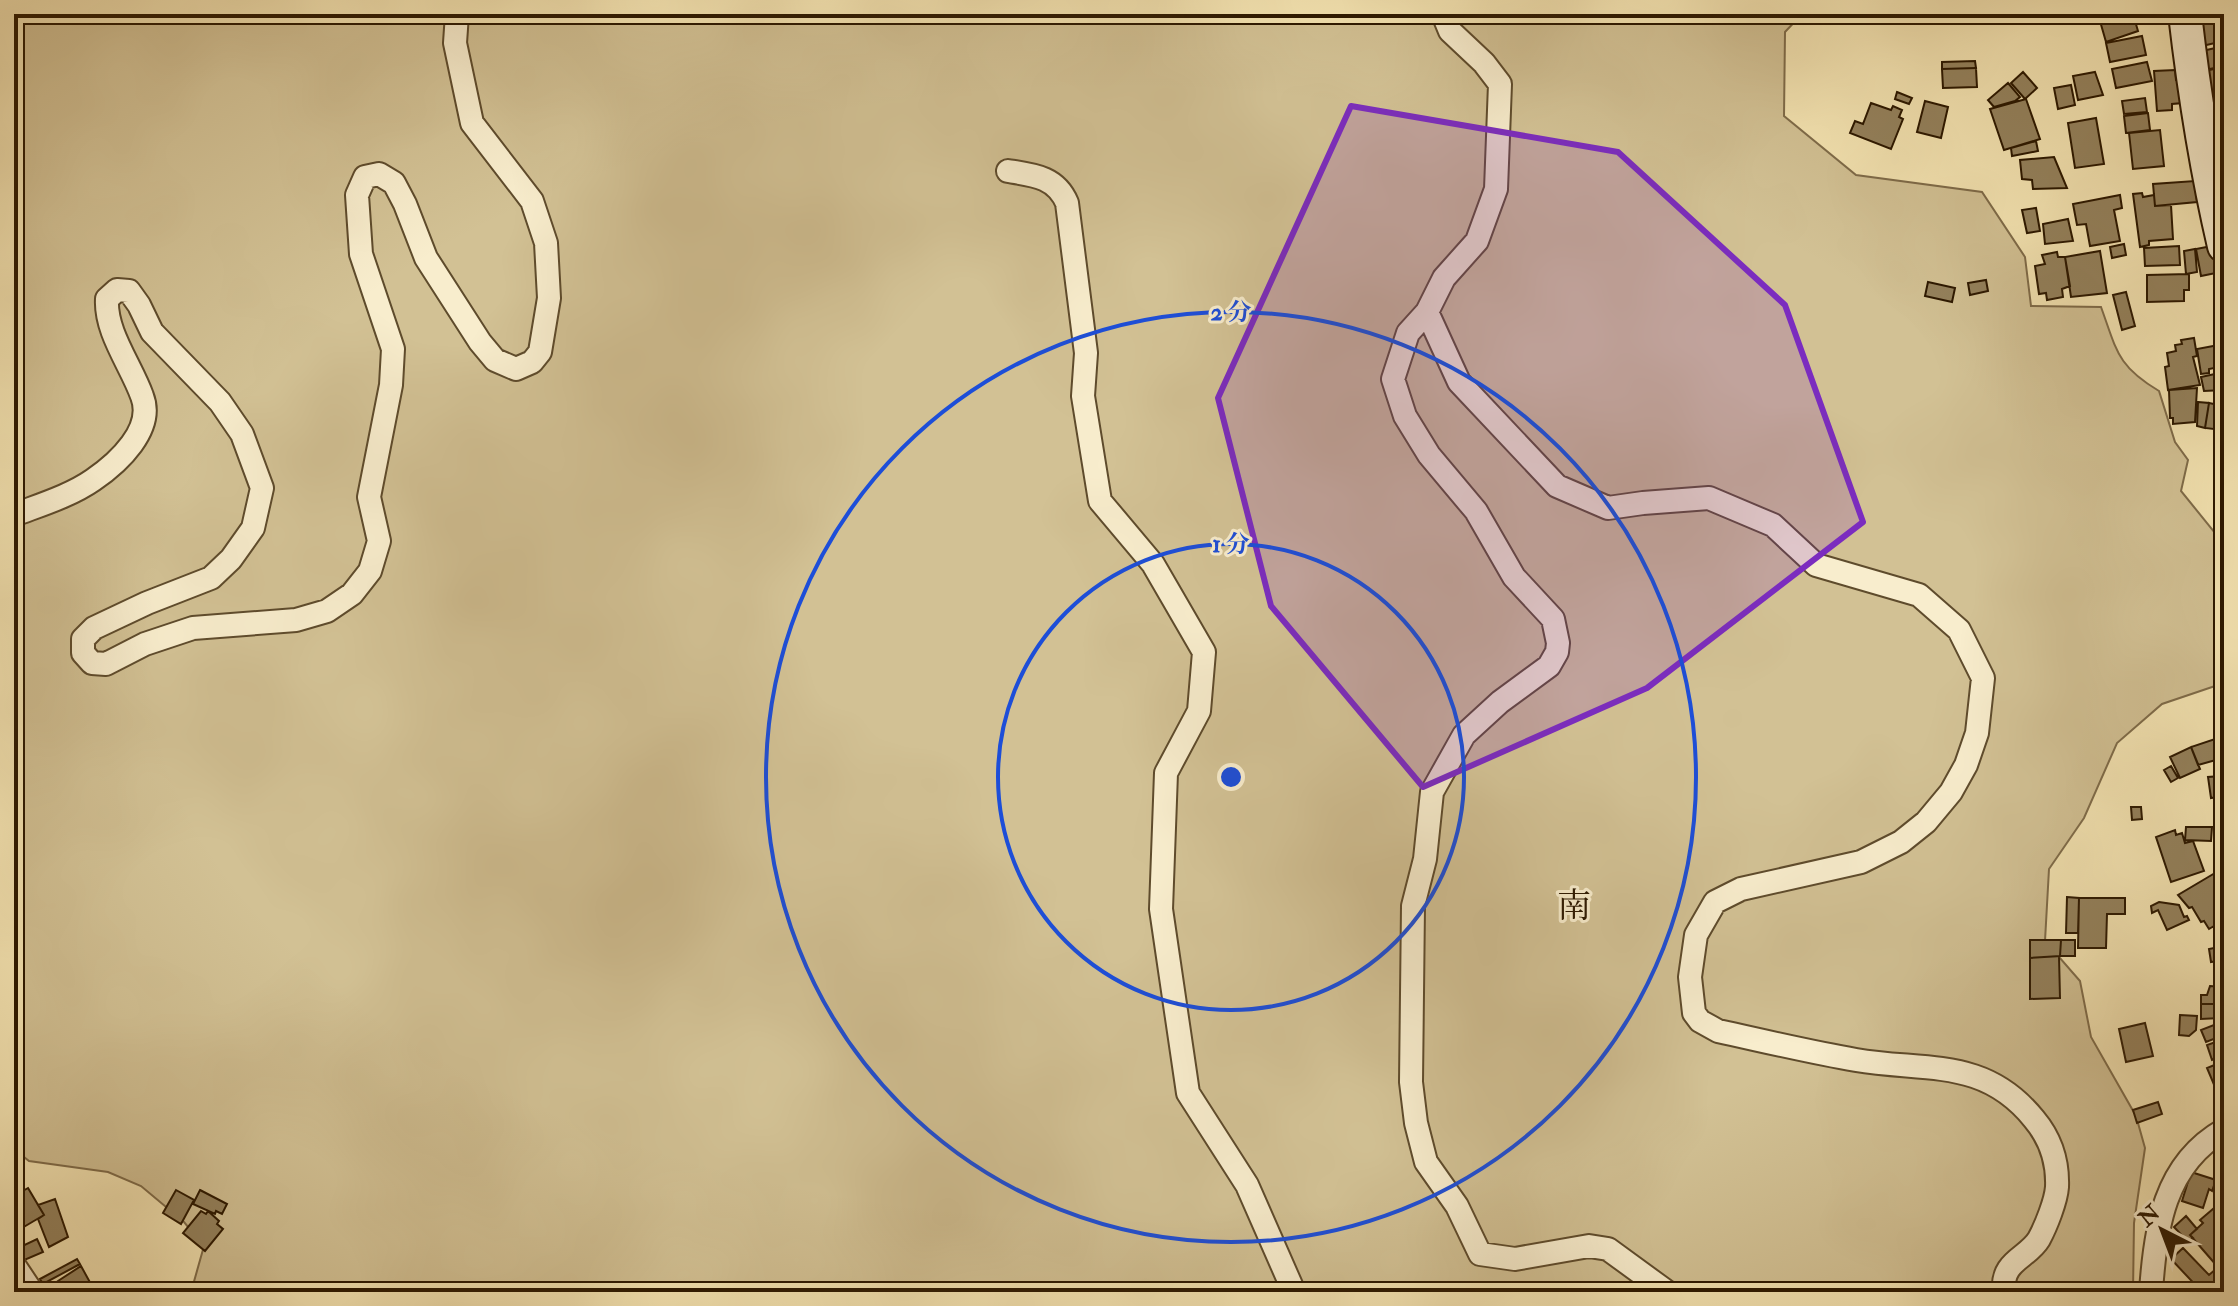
<svg xmlns="http://www.w3.org/2000/svg" width="2238" height="1306" viewBox="0 0 2238 1306" font-family="'IM FELL Double Pica','Noto Serif JP',serif">
  <rect width="100%" height="100%" fill="#f4e4b2"/>
  <filter id="stains"><feTurbulence type="fractalNoise" baseFrequency=".0025" numOctaves="4"/><feColorMatrix values="0 0 0 0 .2 0 0 0 0 .09 0 0 0 0 .02 0 0 0 .5 -.17"/></filter>
  <radialGradient id="worn" r=".72"><stop offset=".6" stop-color="#630" stop-opacity="0"/><stop offset="1" stop-color="#630" stop-opacity=".3"/></radialGradient>
  <path fill="#d2c194" stroke="#7f6c4a" stroke-width="2" d="M14 14H1802L1785 32 1784 116 1856 175 1982 192 2025 257 2031 306 2101 307C2117 351 2117 366 2159 391L2175 442 2188 460 2181 491 2224 544V683L2162 704 2117 743 2084 818 2049 869 2045 941 2080 981 2091 1037 2136 1116 2145 1148 2134 1223 2133 1292H188L193 1285 204 1246 184 1222 141 1186 108 1172 29 1161 14 1149Z"/>
  <path fill="#94825d" stroke="#2c1800" stroke-width="2" d="M2098 14H2133L2138 31 2106 42Z
    M2199 14H2224V41L2202 46Z
    M2142 36 2146 55 2110 62 2106 43Z
    M2224 46V66L2205 70 2202 51Z
    M1975 61 1976 68 1942 69V62Z
    M2147 62 2152 81 2116 88 2112 69Z
    M2224 67V96L2211 99 2204 71Z
    M1976 68 1977 87 1943 88 1942 69Z
    M2175 70 2176 80H2181L2183 103 2172 104V110L2157 111 2154 71Z
    M2023 72 2037 88 2025 99 2011 83Z
    M2095 72 2103 95 2078 100 2073 76Z
    M2008 83 2020 97 2015 101 1994 107 1988 100Z
    M2071 85 2075 105 2058 109 2054 88Z
    M1897 92 1912 98 1909 104 1895 99Z
    M2145 98 2147 112 2124 114 2122 101Z
    M2026 99 2040 139 2004 150 1990 109Z
    M1925 101 1948 107 1941 138 1917 132Z
    M1871 103 1891 110 1893 106 1902 110 1899 117 1903 119 1891 149 1850 133 1855 121 1863 124Z
    M2224 112V151L2218 152 2211 115Z
    M2148 113 2150 130 2126 133 2124 116Z
    M2096 118 2104 164 2075 168 2068 123Z
    M2160 130 2164 166 2133 169 2129 133Z
    M2036 141 2038 151 2012 156 2011 148Z
    M2054 157 2067 188 2033 189 2032 180 2022 179 2020 160Z
    M2195 181 2197 202 2155 206 2153 184Z
    M2142 193 2143 197 2154 195 2155 206 2171 205 2173 239 2149 241V245L2140 247 2133 194Z
    M2120 195 2122 208 2114 210 2120 241 2090 246 2086 224 2077 225 2073 204Z
    M2036 208 2040 231 2027 233 2022 210Z
    M2068 219 2073 241 2045 244 2043 224Z
    M2124 244 2126 255 2112 258 2110 247Z
    M2179 246 2180 265 2145 266 2144 248Z
    M2212 246 2216 273 2201 276 2196 249Z
    M2195 249 2197 272 2186 274 2184 251Z
    M2100 251 2107 293 2071 297 2065 257Z
    M2057 252 2058 257H2065L2070 286 2062 289 2063 297 2047 300 2046 293 2039 294 2035 266 2045 264 2042 255Z
    M2189 274V290H2184V301L2147 302V275Z
    M1986 280 1988 291 1970 295 1968 283Z
    M1928 282 1955 288 1952 302 1925 296Z
    M2126 292 2135 326 2122 330 2113 295Z
    M2194 338 2197 356 2193 357 2200 385 2168 390 2165 367 2169 366 2167 353 2176 351 2175 345 2182 344 2181 340Z
    M2224 344V366L2209 369V373L2201 374 2197 349Z
    M2224 372V390L2204 391 2201 377Z
    M2197 388 2195 422 2173 424V418H2170L2169 390Z
    M2198 402 2209 403 2205 428 2197 426Z
    M2209 403 2224 406 2222 430 2205 428Z
    M2218 738 2223 758 2198 765 2191 747Z
    M2191 747 2200 769 2180 778 2170 757Z
    M2171 766 2178 778 2171 782 2164 770Z
    M2221 776 2224 796 2211 798 2208 777Z
    M2131 807H2141L2142 819 2132 820Z
    M2186 827H2212L2211 841 2185 840Z
    M2175 830 2176 835 2182 833 2185 843 2193 841 2204 871 2171 882 2156 837Z
    M2215 873 2217 876 2221 874 2224 878V926L2217 930 2214 926 2209 929 2204 921 2201 922 2192 907 2189 908 2178 895Z
    M2067 897 2079 898 2078 933H2066Z
    M2079 898H2125V914H2107L2106 948H2078Z
    M2159 902 2179 905 2184 917 2187 916 2189 920 2167 930 2158 910 2152 913 2151 906Z
    M2030 940H2061L2060 956 2030 958Z
    M2061 940H2075V956H2060Z
    M2224 946V960L2211 962 2209 949Z
    M2059 956 2060 998 2030 999V958Z
    M2210 986 2221 987 2218 1004H2201V995H2207Z
    M2201 1004H2218L2220 1018 2201 1019Z
    M2180 1015 2197 1016 2196 1030 2189 1036 2179 1035Z
    M2145 1023 2153 1056 2126 1062 2119 1029Z
    M2219 1023 2224 1035 2206 1042 2201 1030Z
    M2224 1039V1055L2212 1060 2207 1045Z
    M2224 1061V1095L2220 1085 2215 1087 2207 1068Z
    M2158 1102 2162 1114 2137 1123 2133 1110Z
    M2191 1172 2216 1180 2212 1191 2209 1189 2203 1208 2182 1201Z
    M28 1188 44 1215 22 1228 20 1225 14 1229V1196Z
    M176 1190 194 1200 181 1224 163 1213Z
    M200 1190 227 1204 222 1214 216 1211 215 1214 193 1204Z
    M55 1199 68 1237 49 1247 38 1219 44 1215 38 1205Z
    M2220 1203 2224 1208V1260L2217 1266 2190 1235 2203 1223 2200 1220Z
    M201 1211 206 1214 208 1211 219 1221 217 1224 223 1229 205 1251 183 1233Z
    M2186 1216 2197 1229 2190 1235 2193 1238 2188 1242 2174 1227Z
    M37 1239 43 1252 22 1261 16 1249Z
    M2183 1248 2209 1275 2216 1269 2224 1278 2211 1292H2202L2171 1259Z
    M77 1259 80 1264 43 1284 40 1279Z
    M81 1266 92 1286 81 1292H62L64 1291 58 1281Z"/>
  <g fill="none" stroke-linecap="round" stroke-linejoin="round">
    <defs>
      <path id="street" d="M1443 14 1450 31 1484 63 1500 84 1496 189 1477 241 1444 278 1427 312 1408 333 1393 379 1405 416 1429 455 1476 511 1514 577 1553 619 1558 643 1557 652 1549 666 1500 702 1464 735 1432 792 1425 859 1413 906 1411 1082 1416 1123 1426 1162 1457 1206 1480 1254 1515 1259 1589 1246 1608 1249 1667 1292
        M1008 171C1034 175 1056 177 1067 203L1086 353 1083 396 1100 501 1153 564 1204 652 1199 711 1166 773 1161 909 1188 1093 1247 1185 1294 1292
        M1427 312 1459 382 1557 486 1608 508 1643 503 1709 498 1773 525 1816 565 1919 595 1959 630 1983 678 1977 733 1966 765 1951 792 1926 822 1901 842 1861 862 1741 889 1715 902 1696 935 1690 977 1694 1013 1700 1021 1718 1031C1764 1041 1809 1052 1856 1060 1926 1072 1984 1057 2034 1119 2050 1138 2058 1162 2057 1187 2056 1201 2046 1226 2039 1239 2027 1259 2001 1260 2004 1292
        M14 515C40 505 70 496 93 480 118 463 155 429 142 396 131 365 105 332 107 299L117 290 129 291 139 305 152 332 220 402 242 434 262 488 253 528 231 559 211 578 147 603 94 628 83 639V653L92 663 106 664 145 644 193 628 296 620 327 611 352 594 370 571 379 541 369 497 391 385 393 349 361 254 357 195 365 177 379 174 394 183 405 204 426 258 480 342 495 360 516 369 532 362 540 352 549 298 546 243 532 201 472 123 455 43 457 14
        M14 1265 32 1292
        M2151 1292C2155 1229 2164 1164 2224 1130"/>
      <path id="secondary" d="M2185 14C2194 92 2206 169 2224 246"/>
    </defs>
    <use href="#street" stroke="#5e4b2c" stroke-width="26"/>
    <use href="#secondary" stroke="#2c1800" stroke-width="36"/>
    <use href="#street" stroke="#f8edcd" stroke-width="22"/>
    <use href="#secondary" stroke="#f8edcd" stroke-width="32"/>
  </g>
  <path fill="#7b2cbf" fill-opacity="0.2" stroke="#7b2cbf" stroke-width="6" stroke-linejoin="round" d="M1351 106 1618 152 1785 305 1863 522 1647 688 1423 787 1271 606 1218 398Z"/>
  <g fill="none" stroke="#1d4ed8" stroke-width="4">
    <circle cx="1231" cy="777" r="233"/>
    <circle cx="1231" cy="777" r="465"/>
  </g>
  <g text-anchor="middle" stroke-width="6" stroke-linejoin="round" paint-order="stroke">
    <g font-size="34" fill="#2c1800" stroke="#f8edcd">
      <text x="1574" y="917">南</text>
    </g>
  </g>
  <circle cx="1231" cy="777" r="12" fill="#1d4ed8" stroke="#f8edcd" stroke-width="4"/>
  <g font-size="24" text-anchor="middle" font-weight="bold" fill="#1d4ed8" stroke="#f8edcd" stroke-width="6" stroke-linejoin="round" paint-order="stroke">
    <text x="1231" y="320">2 分</text>
    <text x="1231" y="552">1 分</text>
  </g>
  <rect width="2238" height="1306" fill="none" stroke="#f4e4b2" stroke-width="48"/>
  <rect x="16" y="16" width="2206" height="1274" fill="none" stroke="#2c1800" stroke-width="4"/>
  <rect x="24" y="24" width="2190" height="1258" fill="none" stroke="#2c1800" stroke-width="2"/>
  <g transform="translate(2162 1230) rotate(318)" stroke="#f8edcd" stroke-width="6" paint-order="stroke">
  <path d="M0-6L14 30L0 20L-14 30Z" fill="#2c1800"/>
  <text y="-12" font-size="22" font-weight="bold" text-anchor="middle" fill="#2c1800">N</text>
  </g>
  <rect width="100%" height="100%" filter="url(#stains)"/>
  <rect width="100%" height="100%" fill="url(#worn)"/>
</svg>
